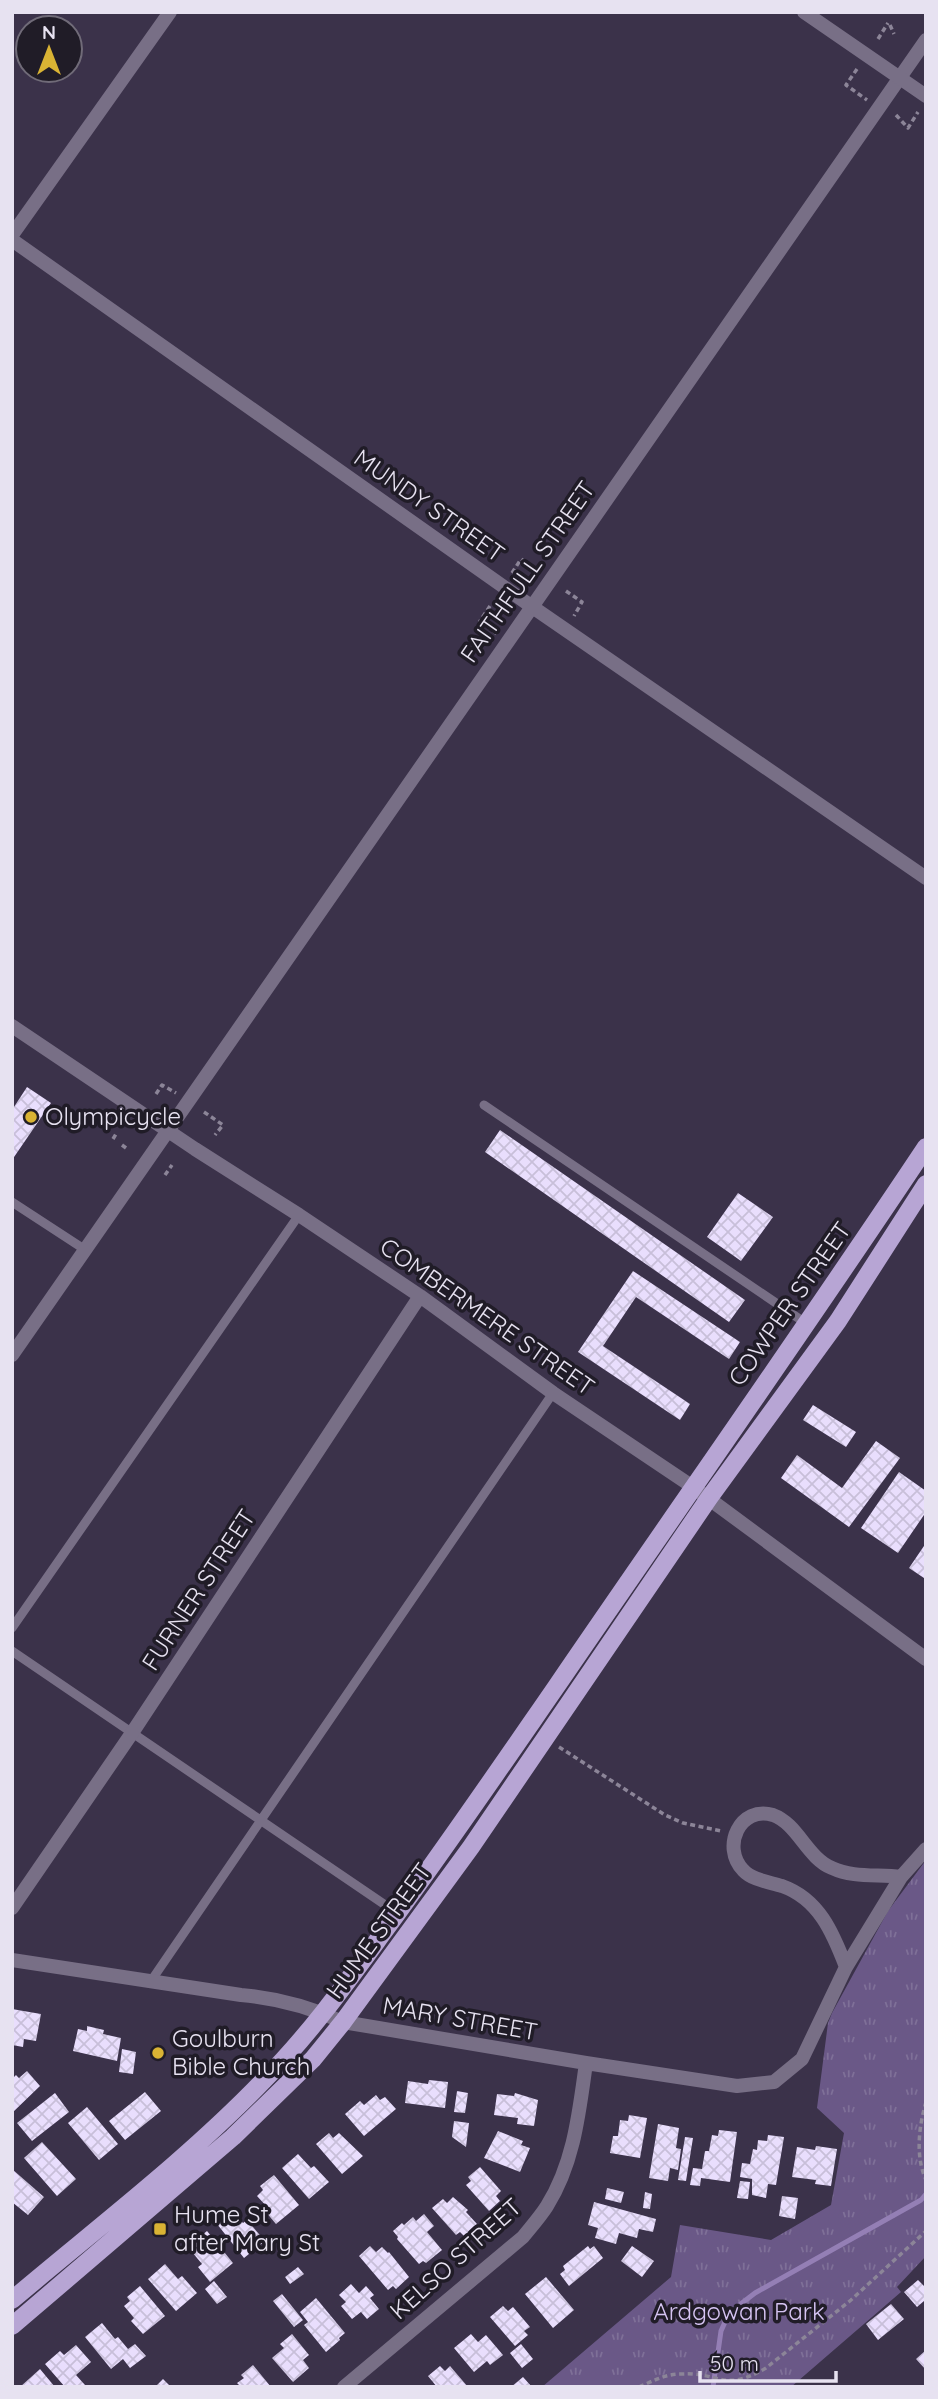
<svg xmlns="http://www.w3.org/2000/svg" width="938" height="2399" viewBox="0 0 938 2399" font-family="Quicksand,sans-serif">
  <defs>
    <pattern id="grass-tufts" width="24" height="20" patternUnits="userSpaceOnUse" patternTransform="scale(1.75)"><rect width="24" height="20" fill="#6a5887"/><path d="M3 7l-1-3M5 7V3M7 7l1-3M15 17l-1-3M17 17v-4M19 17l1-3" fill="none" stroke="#7f7098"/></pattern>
    <pattern id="building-cross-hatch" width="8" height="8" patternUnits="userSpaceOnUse" patternTransform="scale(1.75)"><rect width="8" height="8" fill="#e9defd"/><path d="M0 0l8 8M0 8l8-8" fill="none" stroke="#c8bfd9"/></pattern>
  </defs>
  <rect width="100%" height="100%" fill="#3b324a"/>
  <path fill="url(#grass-tufts)" d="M926 1860V2256L897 2287 901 2292 791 2387H542L671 2277 680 2225 771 2240 831 2205 844 2133 817 2108 828 2023 832 2013 888 1911Z"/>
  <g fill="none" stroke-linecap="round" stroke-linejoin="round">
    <path stroke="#947fb5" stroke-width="5" d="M713 2387 721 2331 729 2313 755 2293 921 2200 926 2194"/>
  </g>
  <path fill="url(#building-cross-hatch)" d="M27 1087 51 1103 12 1160V1110Z
    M500 1130 745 1300 729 1322 485 1152Z
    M738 1193 773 1217 741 1261 707 1237Z
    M633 1271 740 1342 729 1359 636 1297 603 1346 690 1404 680 1420 578 1352Z
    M813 1405 856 1432 846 1447 803 1420Z
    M876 1441 900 1458 849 1527 781 1478 797 1455 842 1488Z
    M899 1472 926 1491V1512L898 1553 861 1528Z
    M926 1543V1575L924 1578 909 1568Z
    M12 2009 41 2014 36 2041 24 2039 23 2047 12 2045Z
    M87 2026 104 2030 103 2034 121 2038 117 2061 73 2051 78 2029 87 2031Z
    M122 2049 136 2052 133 2074 119 2072Z
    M27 2071 40 2086 12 2113V2079L16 2075 19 2078Z
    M429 2080 448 2082 445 2108 405 2103 408 2081 428 2084Z
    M457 2091 468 2093 465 2113 454 2112Z
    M145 2092 161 2111 125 2140 109 2121Z
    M55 2093 69 2112 32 2141 17 2123Z
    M515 2093 538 2100 534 2126 517 2124 518 2118 494 2115 497 2094 514 2096Z
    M376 2095 380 2100 385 2097 396 2109 364 2136 345 2114 360 2101 364 2105Z
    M87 2107 118 2144 99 2160 68 2123Z
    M629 2115 647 2118 640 2158 610 2153 613 2136H618L620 2120 628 2121Z
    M454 2121 469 2123 466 2147 452 2137Z
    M658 2124 679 2128 676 2148 681 2149 678 2170 670 2168 668 2181 649 2178Z
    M719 2130 737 2132 730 2182 701 2178 700 2186 690 2185 693 2168 702 2169 705 2151H709L712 2135 718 2136Z
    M498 2131 523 2141 521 2145 530 2148 520 2172 484 2158Z
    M329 2133 333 2138 339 2133 363 2156 342 2174 316 2144Z
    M768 2135 784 2137 776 2185 768 2184 766 2198 752 2195V2179L740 2177 742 2163 750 2164 753 2149 757 2150 758 2140 767 2141Z
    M685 2137 693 2138 686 2181 678 2180Z
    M42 2142 76 2179 57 2196 24 2158Z
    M816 2146 837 2149 831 2186 815 2184 816 2180 792 2177 797 2147 815 2150Z
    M298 2154 311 2168 314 2166 329 2182 309 2199 282 2168Z
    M480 2167 501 2191 496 2196 500 2201 489 2211 466 2185 471 2181 468 2177Z
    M12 2169 44 2197 28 2215 12 2202Z
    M274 2175 299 2205 276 2224 265 2211 268 2208 257 2196 263 2190 260 2186Z
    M740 2181 750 2182 748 2199 737 2198Z
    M607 2188 624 2192 621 2203 605 2199Z
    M645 2192 652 2194 650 2209 643 2208Z
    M782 2196 798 2198 795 2219 779 2216Z
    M453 2197 468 2210 466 2212 477 2224 464 2236 460 2232 456 2235 432 2208 443 2199 447 2203Z
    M594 2202 656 2219 653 2232 639 2229 637 2238 619 2233 616 2244 595 2238 598 2228 588 2225Z
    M233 2211 243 2223 247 2220 265 2241 244 2258 217 2224Z
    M424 2214 434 2226 427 2232 442 2250 426 2263 423 2261 419 2264 397 2239 398 2237 393 2231 402 2223 404 2225 413 2217 416 2221Z
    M207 2231 233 2263 210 2282 198 2267 202 2264 192 2252 197 2248 193 2243Z
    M370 2246 376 2252 382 2247 388 2253 389 2252 409 2277 396 2289 393 2286 388 2290 359 2256Z
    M588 2246 590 2249 594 2246 603 2258 569 2286 560 2274 565 2270 563 2266Z
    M632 2246 654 2261 642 2277 621 2261Z
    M165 2264 178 2279 182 2276 197 2293 176 2311 148 2279Z
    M298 2267 304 2274 290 2284 285 2277Z
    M546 2277 574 2310 553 2328 525 2294Z
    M918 2280 926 2288V2303L924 2301 917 2307 904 2292Z
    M214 2281 227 2297 217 2304 205 2289Z
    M351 2284 359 2293 366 2286 374 2295 370 2298 379 2309 367 2319 361 2312 352 2319 341 2306 346 2302 339 2295Z
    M140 2286 165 2316 143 2334 131 2321 134 2318 124 2306 130 2301 127 2297Z
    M282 2294 303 2320 294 2327 273 2301Z
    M316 2298 345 2333 339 2338 340 2340 326 2352 304 2325 308 2322 300 2312Z
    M891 2304 904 2319 878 2340 866 2324Z
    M503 2306 508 2311 513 2307 530 2327 524 2331 528 2335 515 2346 490 2317Z
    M102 2323 115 2339 118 2337 128 2349 135 2344 146 2356 130 2368 123 2359 111 2369 85 2337Z
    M292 2334 309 2355 303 2360 309 2368 293 2382 272 2358 284 2348 280 2344Z
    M471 2334 478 2342 486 2335 503 2355 490 2365 487 2361 474 2372 454 2348Z
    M521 2344 533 2359 522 2368 510 2353Z
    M76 2345 91 2362 76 2375 85 2385 65 2387 45 2364 60 2351 64 2355Z
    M926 2350V2370L916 2359Z
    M253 2365 271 2387H241L237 2383 244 2378 241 2375Z
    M440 2366 445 2371 450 2366 468 2387H437L428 2376Z
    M40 2369 55 2387H20Z
    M523 2377 532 2387H511Z
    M163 2379 171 2387H159L157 2385Z"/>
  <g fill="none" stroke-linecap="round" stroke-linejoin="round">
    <path stroke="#8c8598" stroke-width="3.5" stroke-dasharray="5 3.5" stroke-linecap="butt" d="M890 25 894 34
      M878 39 888 23
      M857 69 846 85 867 100
      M896 115 908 128 918 112
      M512 573 521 559 539 572
      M566 591 582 602 574 616
      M490 606 480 621 497 634
      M156 1094 162 1085 176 1093
      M204 1112 223 1125 215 1135
      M113 1139 116 1134
      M122 1145 126 1148
      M165 1175 172 1165
      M559 1747 665 1815 683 1823 721 1831
      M926 2102C919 2126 915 2156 926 2180
      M639 2387C653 2381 665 2374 681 2374 721 2372 723 2393 766 2368L851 2300 926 2231"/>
    <path stroke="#786f86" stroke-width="9" d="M484 1105 807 1324
      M12 1202 84 1249
      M12 1628 299 1215
      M12 1651 397 1913
      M151 1981 553 1393"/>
    <path stroke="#786f86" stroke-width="14" d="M12 235 170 12
      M12 240 531 606 926 878
      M12 1026 195 1149 299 1215 420 1296 553 1393 693 1487 926 1659
      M12 1355 926 40
      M12 1908 132 1733 420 1296
      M12 1960 241 1995C277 1998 310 2007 343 2022L586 2063 737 2086 774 2082 802 2059 846 1967 901 1877 926 1849
      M846 1967C833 1933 819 1899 782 1886 769 1882 752 1880 743 1870 721 1847 740 1805 773 1815 798 1824 807 1858 832 1868 853 1878 878 1874 901 1877
      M344 2387 523 2237C531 2227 540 2217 547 2206 574 2163 579 2113 586 2063"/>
    <path stroke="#786f86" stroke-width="14" d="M804 12 926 96"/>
    <path stroke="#b7a5d4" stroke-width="18" d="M12 2300C97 2228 187 2160 264 2080 310 2034 347 1982 385 1930 444 1850 500 1768 556 1687 679 1507 805 1329 926 1147
      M12 2326 233 2137 313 2059 343 2022 471 1847 709 1498 838 1321 926 1184"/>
  </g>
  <g fill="#d9b334" stroke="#201c27" stroke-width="2.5">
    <circle cx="31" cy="1117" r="7"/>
    <circle cx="158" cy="2053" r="7"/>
    <rect x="153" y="2222" width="14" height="14" rx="3.5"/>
  </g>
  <g text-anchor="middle" stroke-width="7" stroke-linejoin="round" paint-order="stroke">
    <g font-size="24" fill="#e7e2f1" stroke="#201c27">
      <text transform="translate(429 506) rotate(35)" y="8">MUNDY STREET</text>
      <text transform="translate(528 572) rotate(-55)" y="8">FAITHFULL STREET</text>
      <text transform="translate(790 1304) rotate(-55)" y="8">COWPER STREET</text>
      <text transform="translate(487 1317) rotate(35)" y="8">COMBERMERE STREET</text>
      <text transform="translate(199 1590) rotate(-57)" y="8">FURNER STREET</text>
      <text transform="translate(379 1931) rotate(-54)" y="8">HUME STREET</text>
      <text transform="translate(460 2019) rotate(10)" y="8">MARY STREET</text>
      <text transform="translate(456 2259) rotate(-42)" y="8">KELSO STREET</text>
    </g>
    <g font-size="24" fill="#e7e2f1" stroke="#201c27" text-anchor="start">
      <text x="45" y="1125">Olympicycle</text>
      <text x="172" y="2047">Goulburn<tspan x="172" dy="28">Bible Church</tspan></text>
      <text x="174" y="2223">Hume St<tspan x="174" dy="28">after Mary St</tspan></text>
    </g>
    <g font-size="24" fill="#d6c4f3" stroke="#201c27">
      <text x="739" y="2320">Ardgowan Park</text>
    </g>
  </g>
  <rect width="938" height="2399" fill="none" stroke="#e7e2f1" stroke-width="28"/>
  <g transform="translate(49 49)"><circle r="33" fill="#201c27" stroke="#706b78" stroke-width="2"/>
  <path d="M0-5L12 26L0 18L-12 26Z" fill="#d9b334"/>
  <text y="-10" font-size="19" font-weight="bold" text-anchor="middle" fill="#e7e2f1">N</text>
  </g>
  <path d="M700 2371v10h136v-10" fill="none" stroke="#e7e2f1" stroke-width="3.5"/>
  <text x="710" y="2371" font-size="21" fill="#e7e2f1" stroke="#201c27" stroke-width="5" paint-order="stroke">50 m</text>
</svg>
